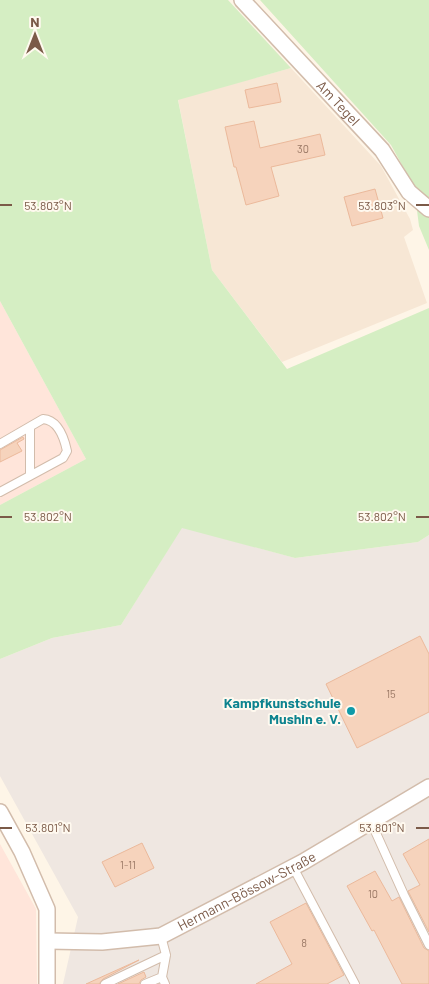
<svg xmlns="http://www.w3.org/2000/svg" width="429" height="984" viewBox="0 0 429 984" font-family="Barlow,sans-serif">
  <rect width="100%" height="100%" fill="#fef5e7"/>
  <path fill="#f7e7d5" d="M291 68 381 166 410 219 413 230 404 237 427 303 282 362 212 270 178 99Z"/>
  <path fill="#ffe5da" d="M0 301 86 459 0 505Z
    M0 844 36 909 37 984H0Z"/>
  <path fill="#efe7e1" d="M182 527 295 558 418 542 429 535V984H63L78 917 0 776V659L52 638 121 625Z"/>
  <path fill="#d5eec3" d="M0 0H228L291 68 178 100 212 270 287 369 429 308V535L418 542 295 558 182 528 121 625 52 638 0 659V505L86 459 0 301Z
    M260 0H429V250L419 226 414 187 391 145Z"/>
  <path fill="#f6d3bc" stroke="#ebb99b" d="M277 83 281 102 249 108 245 90Z
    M254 121 260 148 320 134 325 155 271 167 279 196 246 205 236 167H234L225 127Z
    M375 189 383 218 352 226 344 197Z
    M23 437 24 439 17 443 22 451 0 462V450Z
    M420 636 429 654V712L357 748 326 684Z
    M429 839V932L408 891 420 885 403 854Z
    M142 843 154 868 115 887 102 862Z
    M375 871 392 901 399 897 424 948 429 951V984H402L374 930 372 931 347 886Z
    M306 903 344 975 327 984H256L292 964 270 922Z
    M139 960 103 979 99 984H86Z
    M144 972 146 977 141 980 139 984H118Z"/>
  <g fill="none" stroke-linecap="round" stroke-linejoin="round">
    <defs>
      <path id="lane" d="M30 427V475
        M0 444 43 419C58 420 64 437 67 451L63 458 0 492
        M371 822 404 895 429 945
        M293 867 355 984
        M161 936 166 955 162 977 165 984
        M105 984 166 955
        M145 984 162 977"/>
      <g id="street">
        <path id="s1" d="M242 0 382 150 409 192 429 209"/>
        <path d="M0 812 22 852 47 909V984"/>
        <path id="s2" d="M48 941 102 942 161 936 303 862 429 787"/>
      </g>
    </defs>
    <use href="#lane" stroke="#d2bcab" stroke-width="10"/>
    <use href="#street" stroke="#d2bcab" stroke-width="18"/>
    <use href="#lane" stroke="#fff" stroke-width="8"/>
    <use href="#street" stroke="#fff" stroke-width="15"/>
  </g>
  <path fill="none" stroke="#7b5a48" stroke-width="2" d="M0 205H12M416 205H429M0 517H12M416 517H429M0 828H12M416 828H429"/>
  <circle fill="#0f9aa8" stroke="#fff9ef" stroke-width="2" cx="351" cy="711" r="5"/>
  <g text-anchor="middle" stroke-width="4" stroke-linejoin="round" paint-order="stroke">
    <g font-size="11" fill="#9a7865">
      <text x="303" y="153">30</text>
      <text x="391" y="698">15</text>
      <text x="128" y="869">1-11</text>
      <text x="373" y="898">10</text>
      <text x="304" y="947">8</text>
    </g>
    <g font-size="14" fill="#7b5a48" stroke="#fff9ef">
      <text dy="5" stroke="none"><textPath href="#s1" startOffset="141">Am Tegel</textPath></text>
      <text dy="5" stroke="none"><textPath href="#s2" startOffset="210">Hermann-Bössow-Straße</textPath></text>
    </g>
    <g font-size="14" font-weight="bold" fill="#0d838f" stroke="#fff9ef" text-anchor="end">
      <text x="341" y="708">Kampfkunstschule<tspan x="341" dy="16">Mushin e. V.</tspan></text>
    </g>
  </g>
  <g font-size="12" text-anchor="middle" fill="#7b5a48" stroke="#fff9ef" stroke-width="4" stroke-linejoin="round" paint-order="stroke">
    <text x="48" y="210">53.803°N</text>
    <text x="382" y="210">53.803°N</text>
    <text x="48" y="521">53.802°N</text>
    <text x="382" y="521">53.802°N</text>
    <text x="48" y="832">53.801°N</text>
    <text x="382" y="832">53.801°N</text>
  </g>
  <g transform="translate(35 35)" stroke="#fff9ef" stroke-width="4" paint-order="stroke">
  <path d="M0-4L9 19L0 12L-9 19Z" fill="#7b5a48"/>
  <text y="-8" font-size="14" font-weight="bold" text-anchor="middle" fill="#7b5a48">N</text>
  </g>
</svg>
